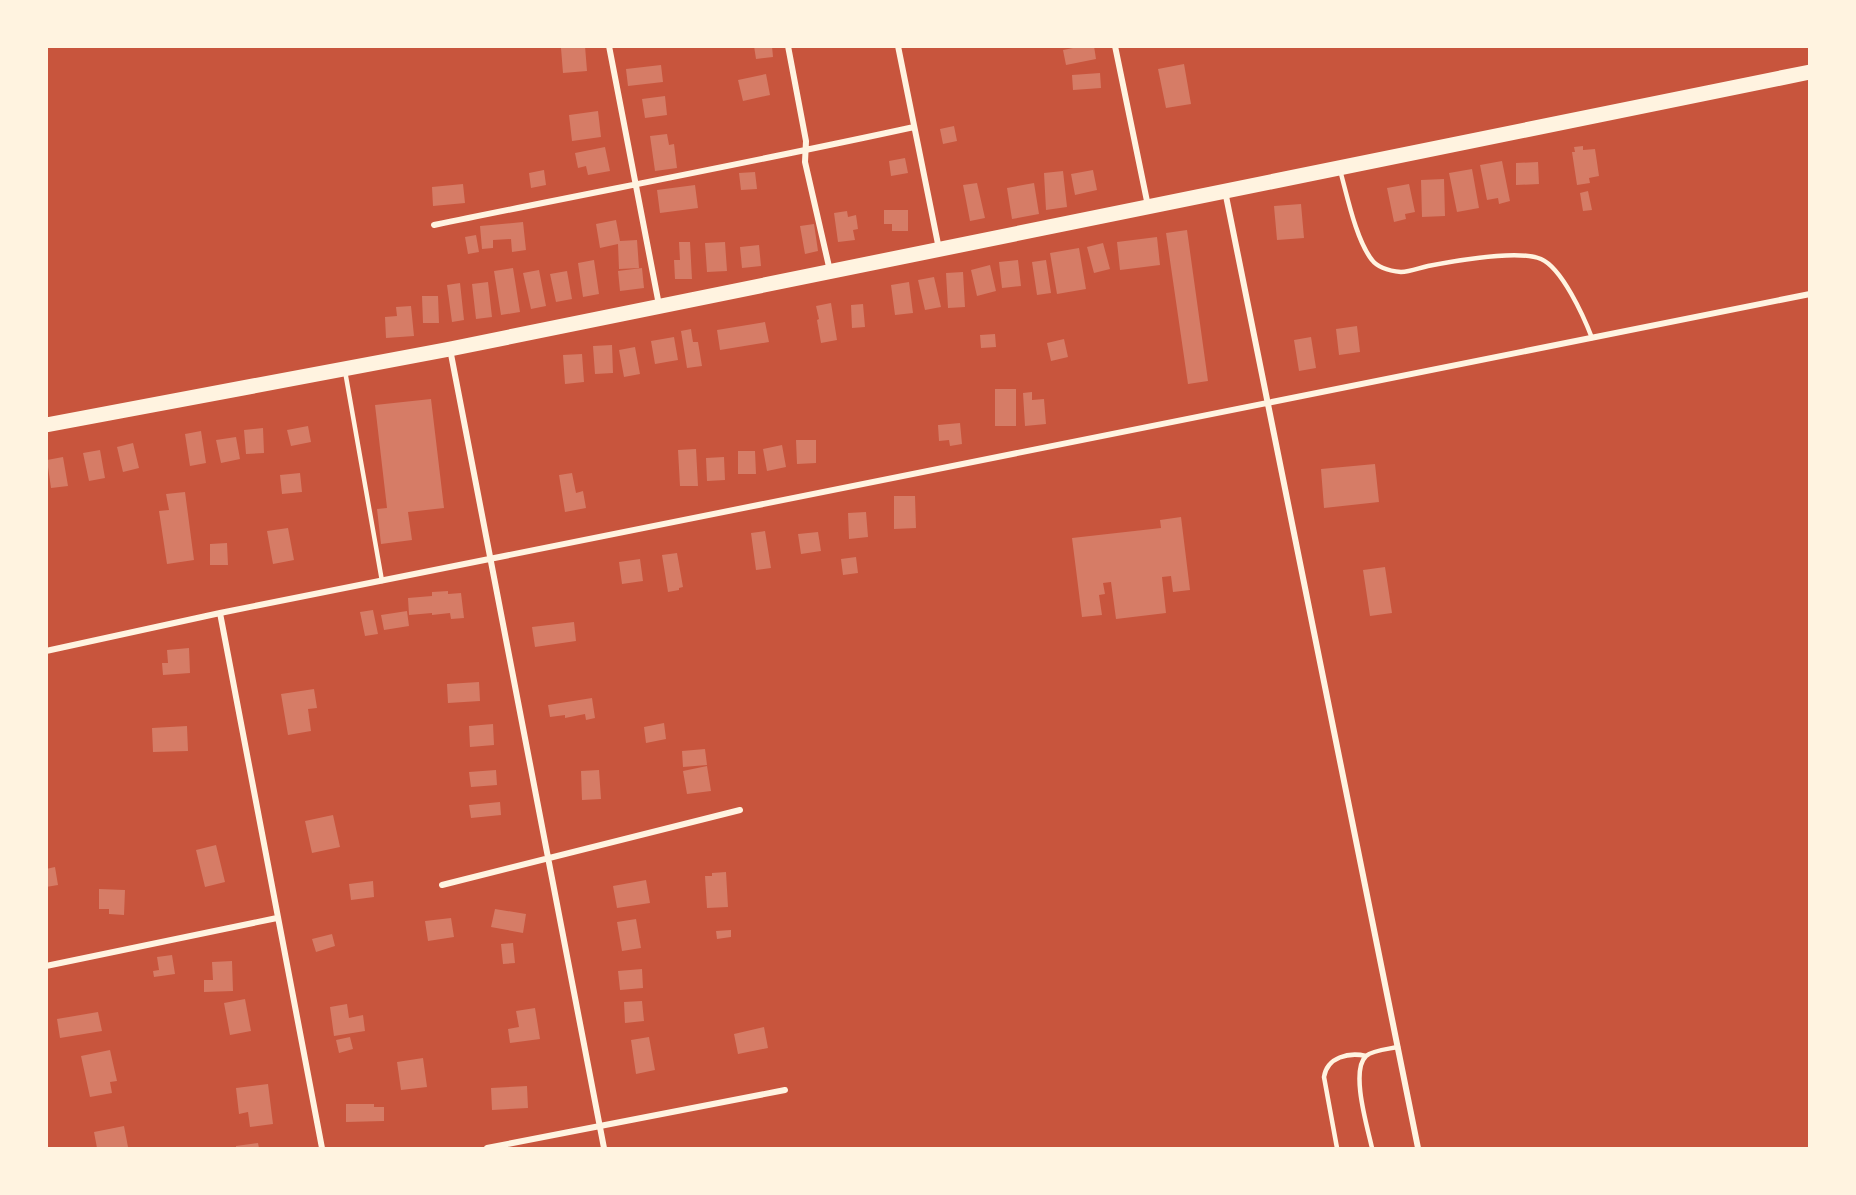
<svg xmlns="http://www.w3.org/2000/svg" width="1856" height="1195" viewBox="0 0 1856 1195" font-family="'Exo 2',sans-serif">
  <rect width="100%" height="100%" fill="#c8553d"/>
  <path fill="#d67c66" d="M585 46 587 71 563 73 561 48Z
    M754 46H772L773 57 756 59Z
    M1083 46H1094L1096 59 1066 65 1063 50Z
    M1184 64 1191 104 1166 108 1158 69Z
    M661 65 663 82 628 86 626 69Z
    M1100 73 1101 88 1073 90 1072 75Z
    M766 74 770 95 743 101 738 80Z
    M665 96 667 115 645 118 642 99Z
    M598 111 601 137 572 141 569 115Z
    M954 126 957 141 943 144 940 129Z
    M667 134 669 145 674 144 677 168 655 171 650 136Z
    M1583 146V150L1595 149 1599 176 1589 178 1590 183 1577 185 1572 152H1575L1574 147Z
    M605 147 610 171 588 175 586 166 578 168 575 153Z
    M905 158 908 173 891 176 889 161Z
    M1502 161 1510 201 1499 204 1498 198 1487 200 1480 165Z
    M1538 162 1539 184 1516 185V163Z
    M1472 169 1479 208 1457 212 1449 173Z
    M544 170 546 185 531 188 529 173Z
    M1093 170 1097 190 1075 195 1071 174Z
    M1063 171 1067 207 1046 210 1044 173Z
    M755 172 757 189 741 190 739 173Z
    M1444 179 1445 216 1422 217 1421 180Z
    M977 183 985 218 970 221 963 185Z
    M1034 183 1039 214 1012 219 1007 188Z
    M463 184 465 203 433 206 432 187Z
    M1409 184 1415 212 1405 214 1406 219 1394 222 1387 188Z
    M695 185 698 208 660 213 657 190Z
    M1588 191 1592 210 1583 211 1580 193Z
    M1301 204 1304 238 1277 240 1274 206Z
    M884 210H908V231H892V224H884Z
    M847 211 848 217 856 215 858 229 853 230 855 240 838 242 834 213Z
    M616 220 620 241 637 240 639 268 619 269 618 244 600 248 596 224Z
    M523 222 526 250 512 252 511 239 493 240V248L482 249 480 226Z
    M814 224 818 251 805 254 800 226Z
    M1187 230 1208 381 1188 384 1166 233Z
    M476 235 479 252 468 254 465 237Z
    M1157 237 1160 265 1120 270 1117 242Z
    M679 242H690L692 279H675L674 260H680Z
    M725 242 727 271 707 272 705 243Z
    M1103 243 1110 269 1094 273 1087 247Z
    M759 245 761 266 742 268 740 247Z
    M1079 248 1086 289 1057 294 1050 253Z
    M594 260 599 294 583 297 578 263Z
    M1018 260 1021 286 1002 288 999 262Z
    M1046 260 1051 293 1037 295 1032 262Z
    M990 265 996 291 977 296 971 270Z
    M513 268 520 312 501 315 494 271Z
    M642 268 644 288 620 291 618 271Z
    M539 270 546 306 531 309 523 273Z
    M567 271 572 299 556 302 550 274Z
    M963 272 965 307 948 308 946 273Z
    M934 277 941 307 925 310 918 280Z
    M488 282 492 317 476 319 472 284Z
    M909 282 913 313 895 315 891 285Z
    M460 283 464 320 452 322 447 285Z
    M422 296H438L439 323H423Z
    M831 303 837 340 821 343 817 320 819 319 816 306Z
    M863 304 865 327 852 328 851 305Z
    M411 306 414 336 386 338 385 317 397 316 396 307Z
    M765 322 769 342 720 350 717 330Z
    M1357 326 1360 352 1339 355 1336 329Z
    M691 329 693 342H698L702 366 687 368 681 331Z
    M995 334 996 347 981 348 980 335Z
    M674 337 678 360 655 364 651 341Z
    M1311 337 1316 368 1299 371 1294 340Z
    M1064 339 1068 357 1051 361 1047 343Z
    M612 345 613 373 595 374 593 346Z
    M635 347 640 374 624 377 619 350Z
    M582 354 584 382 565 384 563 355Z
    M995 389H1016V426H995Z
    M1032 392V400L1044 399 1046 424 1025 426 1023 393Z
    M431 399 444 508 408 512 412 540 381 544 377 509 387 508 375 405Z
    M960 423 962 444 950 446 949 440 939 441 938 425Z
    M308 426 311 442 291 446 287 430Z
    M263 428 264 453 246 454 244 430Z
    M201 431 206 463 190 466 185 434Z
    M236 437 240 459 221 463 216 440Z
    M796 440H816V463L797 464Z
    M133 443 139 468 123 472 117 447Z
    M782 445 786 467 767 471 763 449Z
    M696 449 698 486H680L678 450Z
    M100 450 105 478 89 481 83 453Z
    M738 451H755L756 474H738Z
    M63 457 68 486 51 488 47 460Z
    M724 457 725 480 707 481 706 458Z
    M1375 464 1379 502 1324 508 1321 469Z
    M300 473 302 492 282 494 280 475Z
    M572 473 576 493 583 491 586 508 565 512 559 475Z
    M185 492 194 560 167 564 159 511 169 510 166 494Z
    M894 496H915L916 528 894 529Z
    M866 512 868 537 849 539 848 513Z
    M1181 517 1190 590 1173 592 1171 576 1162 577 1166 613 1116 619 1111 582 1103 583 1105 594 1099 595 1102 615 1082 617 1072 538 1161 528 1160 520Z
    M288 528 294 560 273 564 267 531Z
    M765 531 771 568 756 570 751 533Z
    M818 532 821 551 801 554 798 534Z
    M227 543 228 565H210V544Z
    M677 553 683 587 679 588V590L668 592 662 555Z
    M856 557 858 573 843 575 841 559Z
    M640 559 643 581 622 584 619 562Z
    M1385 567 1392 613 1370 616 1363 570Z
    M448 591V594L461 593 464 618 451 619 450 613 432 615V613L409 615 408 598 432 596V592Z
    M373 610 378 634 365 636 360 612Z
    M407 611 409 626 384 630 381 615Z
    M574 622 576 641 535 647 532 627Z
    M189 648 190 673 163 675 162 663H168L167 650Z
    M479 682 480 701 448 703 447 684Z
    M314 689 317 708 308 709 311 731 288 735 281 694Z
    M592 698 595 718 586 720 585 714 565 718V715L550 717 548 705Z
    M664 723 666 739 646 743 644 727Z
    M493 724 494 745 470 747 469 726Z
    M187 726 188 751 153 752 152 728Z
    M705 749 707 765 683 767 682 751Z
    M707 766 711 791 687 794 683 771Z
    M496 770 497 785 471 787 469 772Z
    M599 770 601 799 582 800 581 771Z
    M500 802 501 815 471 818 469 805Z
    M333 815 340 847 312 853 305 821Z
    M216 845 225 882 205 887 196 850Z
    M55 867 58 885 46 887V869Z
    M726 872 728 907 707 908 705 876H712V873Z
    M646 880 650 903 617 908 613 886Z
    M373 881 374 897 351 900 349 884Z
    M99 889 125 890 124 915 109 914V909H99Z
    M495 909 526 914 523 933 491 927Z
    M451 918 454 937 428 941 425 921Z
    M636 919 641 948 622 951 617 922Z
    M731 930V937L717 939 716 931Z
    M332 934 335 946 316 952 312 939Z
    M513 943 515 963 503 964 501 944Z
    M172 955 175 974 154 977 153 971 159 970 157 957Z
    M232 961 233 991 204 992V980H213L212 962Z
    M642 969 643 988 620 990 618 971Z
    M245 999 251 1031 230 1035 224 1003Z
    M642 1001 644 1021 625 1023 624 1002Z
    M347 1004 349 1018 363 1015 365 1031 334 1036 330 1007Z
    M535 1008 540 1039 510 1043 508 1029 519 1027 516 1011Z
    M98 1012 102 1031 60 1038 57 1019Z
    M764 1027 768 1048 738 1054 734 1034Z
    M350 1037 353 1049 339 1053 336 1040Z
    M649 1037 655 1070 636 1074 631 1040Z
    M110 1050 117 1081 110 1082 112 1093 90 1097 81 1056Z
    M423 1058 427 1087 401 1090 397 1062Z
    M268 1084 273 1124 250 1127 248 1112 239 1114 236 1088Z
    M527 1086 528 1108 492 1110 491 1088Z
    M346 1104H374V1107H384V1121L346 1122Z
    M124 1126 128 1147 124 1148H97L94 1132Z
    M258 1143 259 1148H236V1146Z"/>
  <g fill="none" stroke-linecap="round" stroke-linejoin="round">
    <path stroke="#fff3e0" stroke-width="4.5" d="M1340 170C1347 195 1356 240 1372 260 1378 268 1391 271 1401 272 1410 272 1419 268 1428 266 1454 261 1517 249 1541 259 1562 268 1584 317 1592 338
      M345 371 382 581
      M1337 1148 1324 1077C1327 1057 1349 1052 1366 1056
      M1372 1148C1368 1129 1350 1071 1366 1056 1373 1050 1389 1049 1398 1047"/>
    <path stroke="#fff3e0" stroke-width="6" d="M609 46 659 305
      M788 46 806 141 805 162 830 271
      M898 46 939 249
      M1115 46 1148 206
      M1225 191 1418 1148
      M434 225C594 192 754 162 914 127
      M450 349 604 1148
      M220 613 322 1148
      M46 651 220 613 1810 294
      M442 885 740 810
      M46 966 277 918
      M487 1148 785 1090"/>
    <path stroke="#fff3e0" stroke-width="15" d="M46 425 450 349 1810 72"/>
  </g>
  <rect width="1856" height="1195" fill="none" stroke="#fff3e0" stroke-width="96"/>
</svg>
